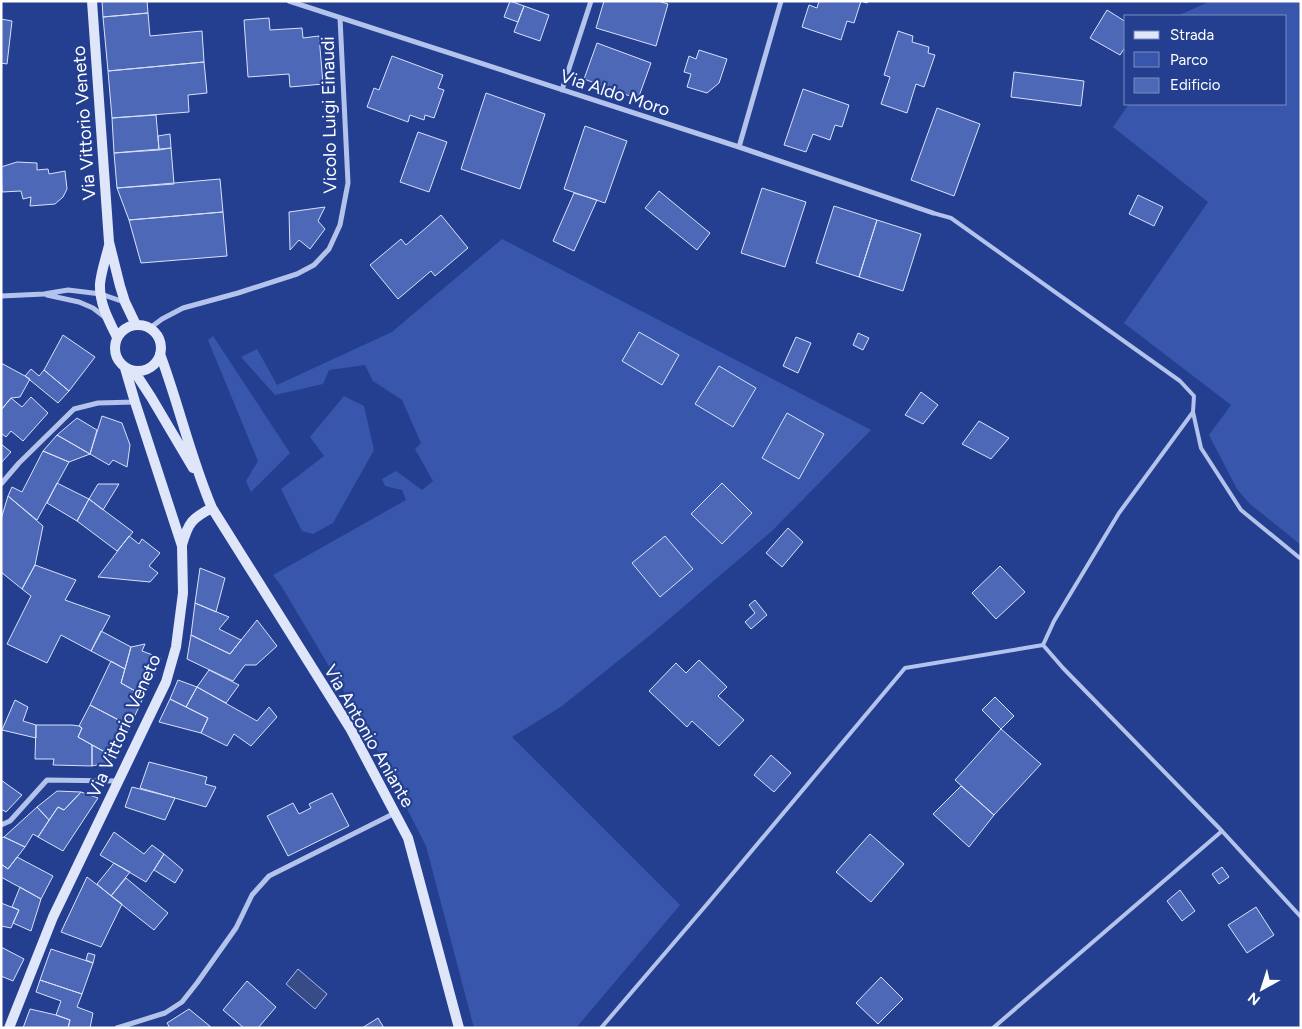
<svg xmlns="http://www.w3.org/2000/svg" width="1302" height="1029" viewBox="0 0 1302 1029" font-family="Figtree,sans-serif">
  <rect width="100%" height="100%" fill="#243f8f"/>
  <path fill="#3857ac" d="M1211 1H1301V545L1250 504 1237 489 1209 435 1231 405 1124 323 1208 202 1113 127 1129 104H1286V16H1177Z
    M502 239 871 430 772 531 654 632 562 706 512 737 680 905 576 1028H474L426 846 368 732 282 587 273 575 406 500 402 490 385 486 382 479 396 471 422 490 433 481 415 449 421 443 402 400 373 381 365 365 329 370 323 384 275 395 241 357 257 349 277 385 392 332Z
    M213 336 290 453 251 492 246 481 258 461 208 340Z
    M344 396 364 406 374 450 333 523 313 534 302 531 281 489 324 456 310 437Z"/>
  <path fill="#374b87" stroke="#a8bbed" d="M298 969 327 994 315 1009 286 984Z"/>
  <path fill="#4c68b6" stroke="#d9e1f9" d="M102 1H147L148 13 103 17Z
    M510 1 524 6 518 22 504 17Z
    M604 1H658L668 4 656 46 596 28Z
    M819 1H868L867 3 861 1 854 23 847 21 841 40 802 27 809 5 817 8Z
    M524 6 549 15 540 41 514 32Z
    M1107 10 1126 22V46L1120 55 1090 38Z
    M148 13 150 36 202 31 204 62 108 71 103 17Z
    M269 18 270 30 302 28 303 38 319 36 323 84 290 87 289 74 248 77 244 20Z
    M1 19 12 21 7 64 1 63Z
    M898 31 913 36 912 42 929 47 928 53 935 55 924 87 916 84 907 113 881 104 890 77 884 75Z
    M597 43 651 63 638 99 584 79Z
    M699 50 727 59 719 83 707 93 687 87 691 74 684 72 689 56 696 59Z
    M392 56 443 75 438 88 444 90 434 118 425 115 424 120 410 115 408 122 367 107 374 88 379 90Z
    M204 62 207 93 188 95 189 112 112 118 108 71Z
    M1014 72 1084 81 1081 106 1011 97Z
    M803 89 849 105 842 127 835 125 830 140 813 134 806 152 784 145Z
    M486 93 545 114 520 189 461 169Z
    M937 108 980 124 954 196 911 180Z
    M156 115 159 150 114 153 112 118Z
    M585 126 627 141 605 203 564 189Z
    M418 132 447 142 429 192 400 182Z
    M170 134 171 148 159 150 158 136Z
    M171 148 174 184 117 188 114 153Z
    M17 162 37 163V170L48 169 49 174 65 171 67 189 63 197 55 204 30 206 31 197 23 199 21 191 2 192 1 167Z
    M220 179 223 212 129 220 117 188Z
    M762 188 806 202 785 267 741 253Z
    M659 191 710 233 697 250 645 208Z
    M574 193 597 200 574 251 553 241Z
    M1138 195 1163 207 1154 226 1129 214Z
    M834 206 877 220 859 277 816 263Z
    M325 207 318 221 325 229 310 249 299 240 290 250 289 212Z
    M223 212 227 256 141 263 129 220Z
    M441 215 468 248 435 276 431 271 398 299 370 265 401 239 406 245Z
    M877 220 921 234 903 291 859 277Z
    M639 332 679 355 662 385 622 361Z
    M858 333 869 338 863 350 853 345Z
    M63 335 95 357 69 391 44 370Z
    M796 337 811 343 798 373 783 366Z
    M1 363 25 376 30 379 20 397 11 398 1 410Z
    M719 366 756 388 733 427 695 404Z
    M31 369 39 376 44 370 69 391 58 403 25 376Z
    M921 392 938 405 923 424 905 415Z
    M31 397 48 413 23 441 11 431 6 437 1 433V410L11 398 22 407Z
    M787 413 824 434 799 479 762 458Z
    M102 416 122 423 130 445 127 467 113 460 109 465 90 454Z
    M77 418 97 430 90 454 57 435Z
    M979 421 1009 438 991 459 962 444Z
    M57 435 90 454 69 462 43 451Z
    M1 444 11 452 1 463Z
    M43 451 69 462 37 520 8 496 12 487 22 492Z
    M57 483 89 499 77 521 47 503Z
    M722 483 752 513 722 544 691 514Z
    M98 484H119L103 510 89 499Z
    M8 496 43 526 35 565 22 589 1 572V519Z
    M89 499 133 532 117 551 77 521Z
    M788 528 803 542 782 567 766 553Z
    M129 536 139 544 142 539 160 553 149 566 158 573 150 582 98 577Z
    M665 536 693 569 660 597 632 563Z
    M35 565 76 580 65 600 110 616 91 651 61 635 47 663 7 644 31 596 22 589Z
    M1000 566 1025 592 996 619 972 593Z
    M200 568 225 578 216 612 195 603Z
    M755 600 767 615 751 629 745 622 755 613 749 605Z
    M195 603 229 617 219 629 241 640 230 654 191 635Z
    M257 620 277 646 256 665H245L233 681 187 659 191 635 230 654Z
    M101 631 131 647 125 669 91 651Z
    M145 644 142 651 161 658 144 696 121 683 131 647Z
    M699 660 727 687 718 696 744 720 719 746 692 721 687 727 649 691 676 663 686 673Z
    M111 661 125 669 121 683 144 696 130 726 90 705Z
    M209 670 239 685 226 703 197 687Z
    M178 680 197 687 186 707 170 699Z
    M197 687 257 721 269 707 277 717 251 746 234 734 227 746 201 733 208 718 186 707Z
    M995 697 1014 716 1001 729 982 710Z
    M170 699 208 718 201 733 159 722Z
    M15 700 28 707 23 721 36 725V738L2 730Z
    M90 705 130 726 114 757 78 737 82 728 79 726Z
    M36 725H72L79 726 82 728 78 737 92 745V766L53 765 54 759H35Z
    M1001 729 1041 764 994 815 955 780Z
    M92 745 114 757 106 763 92 766Z
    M771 755 791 773 774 792 754 775Z
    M149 762 207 777 205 784 216 787 206 807 140 788Z
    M1 780 22 795 6 812 1 809Z
    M961 786 994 815 969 847 933 814Z
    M132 787 175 798 165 820 125 807Z
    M57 791 81 792 64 810 58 807 49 820 37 807Z
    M81 792 98 798 63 851 38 837 58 807 64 810Z
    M332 793 349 826 288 856 267 816 293 803 299 814 311 808 309 804Z
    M37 807 49 820 38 837 33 834 25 847 4 837Z
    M114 832 144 854 152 845 164 854 146 882 100 855Z
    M870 834 904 864 871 902 836 872Z
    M4 837 25 847 8 869 1 864V838Z
    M164 854 183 870 175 883 154 870Z
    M17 857 53 876 41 899 1 877V864L8 869Z
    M114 863 130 872 111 896 97 884Z
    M1222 867 1229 877 1219 884 1212 874Z
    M87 877 122 904 101 947 61 932Z
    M126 878 168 913 154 930 111 896Z
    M20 887 41 899 31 931 13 923 19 910 12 907Z
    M1180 890 1195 911 1182 921 1167 901Z
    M1 903 19 910 11 928 1 926Z
    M1256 907 1274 935 1247 953 1228 925Z
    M1 947 24 959 13 981 1 976Z
    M51 949 93 963 82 994 40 980Z
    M88 953 95 955 93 963 86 960Z
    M881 977 903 999 878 1024 856 1003Z
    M40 980 82 994 77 1007 93 1013 90 1028H68L70 1020 56 1015 61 1001 36 992Z
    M247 981 276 1007 258 1028H244L223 1010Z
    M30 1009 56 1015 70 1020 68 1028H23Z
    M189 1009 211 1027 170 1028 167 1023Z
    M378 1018 384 1028H362Z"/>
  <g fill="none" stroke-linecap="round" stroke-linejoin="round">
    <path stroke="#b4c3ec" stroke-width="4" d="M933 213 951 218 1180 381 1194 396 1193 412 1119 513 1054 621 1043 645 1063 668 1222 831 1301 917
      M1193 412 1201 448 1241 510 1301 559
      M601 1028 708 903 905 668 1043 645
      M993 1028 1222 831"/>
    <path stroke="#b4c3ec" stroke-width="5" d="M289 1 739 147 933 213
      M562 90 591 1
      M739 147 781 1
      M47 295 79 302 93 308 106 318
      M1 296 44 294 68 290 101 294 124 302
      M150 328 162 319 183 308 238 293 297 274 314 265 329 249 340 225 348 183 340 18
      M1 484 19 463 74 409 98 403 135 402
      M1 825 10 821 47 780 118 781
      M117 1028 165 1013 182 1002 197 983 236 928 252 895 269 876 395 813"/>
    <path stroke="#dfe6f9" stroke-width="10" d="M92 1 109 242 120 286 125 302 136 325
      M109 245C106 258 101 272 100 284 99 303 109 321 117 337
      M115 348a23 23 0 1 1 46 0a23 23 0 1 1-46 0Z
      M160 354C179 405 191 459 212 508L350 728 408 838 459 1028
      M134 371 151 397 193 468
      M182 545C188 523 192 518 212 508
      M9 1028 53 917 166 682 176 647 183 593 182 546 135 402 125 368"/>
  </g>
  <g text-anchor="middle" stroke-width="4.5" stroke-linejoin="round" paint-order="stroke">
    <g font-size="18" fill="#fff" stroke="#243f8f">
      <text transform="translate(615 93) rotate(18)" y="6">Via Aldo Moro</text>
      <text transform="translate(329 115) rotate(-91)" y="6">Vicolo Luigi Einaudi</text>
      <text transform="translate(84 123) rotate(-94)" y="6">Via Vittorio Veneto</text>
      <text transform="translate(124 726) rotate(-66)" y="6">Via Vittorio Veneto</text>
      <text transform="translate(369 736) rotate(60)" y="6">Via Antonio Aniante</text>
    </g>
  </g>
  <rect width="1302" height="1029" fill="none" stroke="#ffffff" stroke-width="5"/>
  <rect x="1124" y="15" width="162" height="90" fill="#243f8f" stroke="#7c8cbc"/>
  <rect x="1134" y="31" width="25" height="8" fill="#dfe6f9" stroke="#7c8cbc"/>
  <text x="1170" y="40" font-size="15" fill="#ffffff">Strada</text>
  <rect x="1134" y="52" width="25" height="15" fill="#3857ac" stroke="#7c8cbc"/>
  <text x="1170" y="65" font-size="15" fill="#ffffff">Parco</text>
  <rect x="1134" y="78" width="25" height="15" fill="#4c68b6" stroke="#7c8cbc"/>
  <text x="1170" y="90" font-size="15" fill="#ffffff">Edificio</text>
  <g transform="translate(1262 989) rotate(219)" stroke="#243f8f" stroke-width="4" paint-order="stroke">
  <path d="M0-4L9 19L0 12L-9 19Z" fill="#ffffff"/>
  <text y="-8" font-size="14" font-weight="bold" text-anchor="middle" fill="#ffffff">N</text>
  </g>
</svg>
